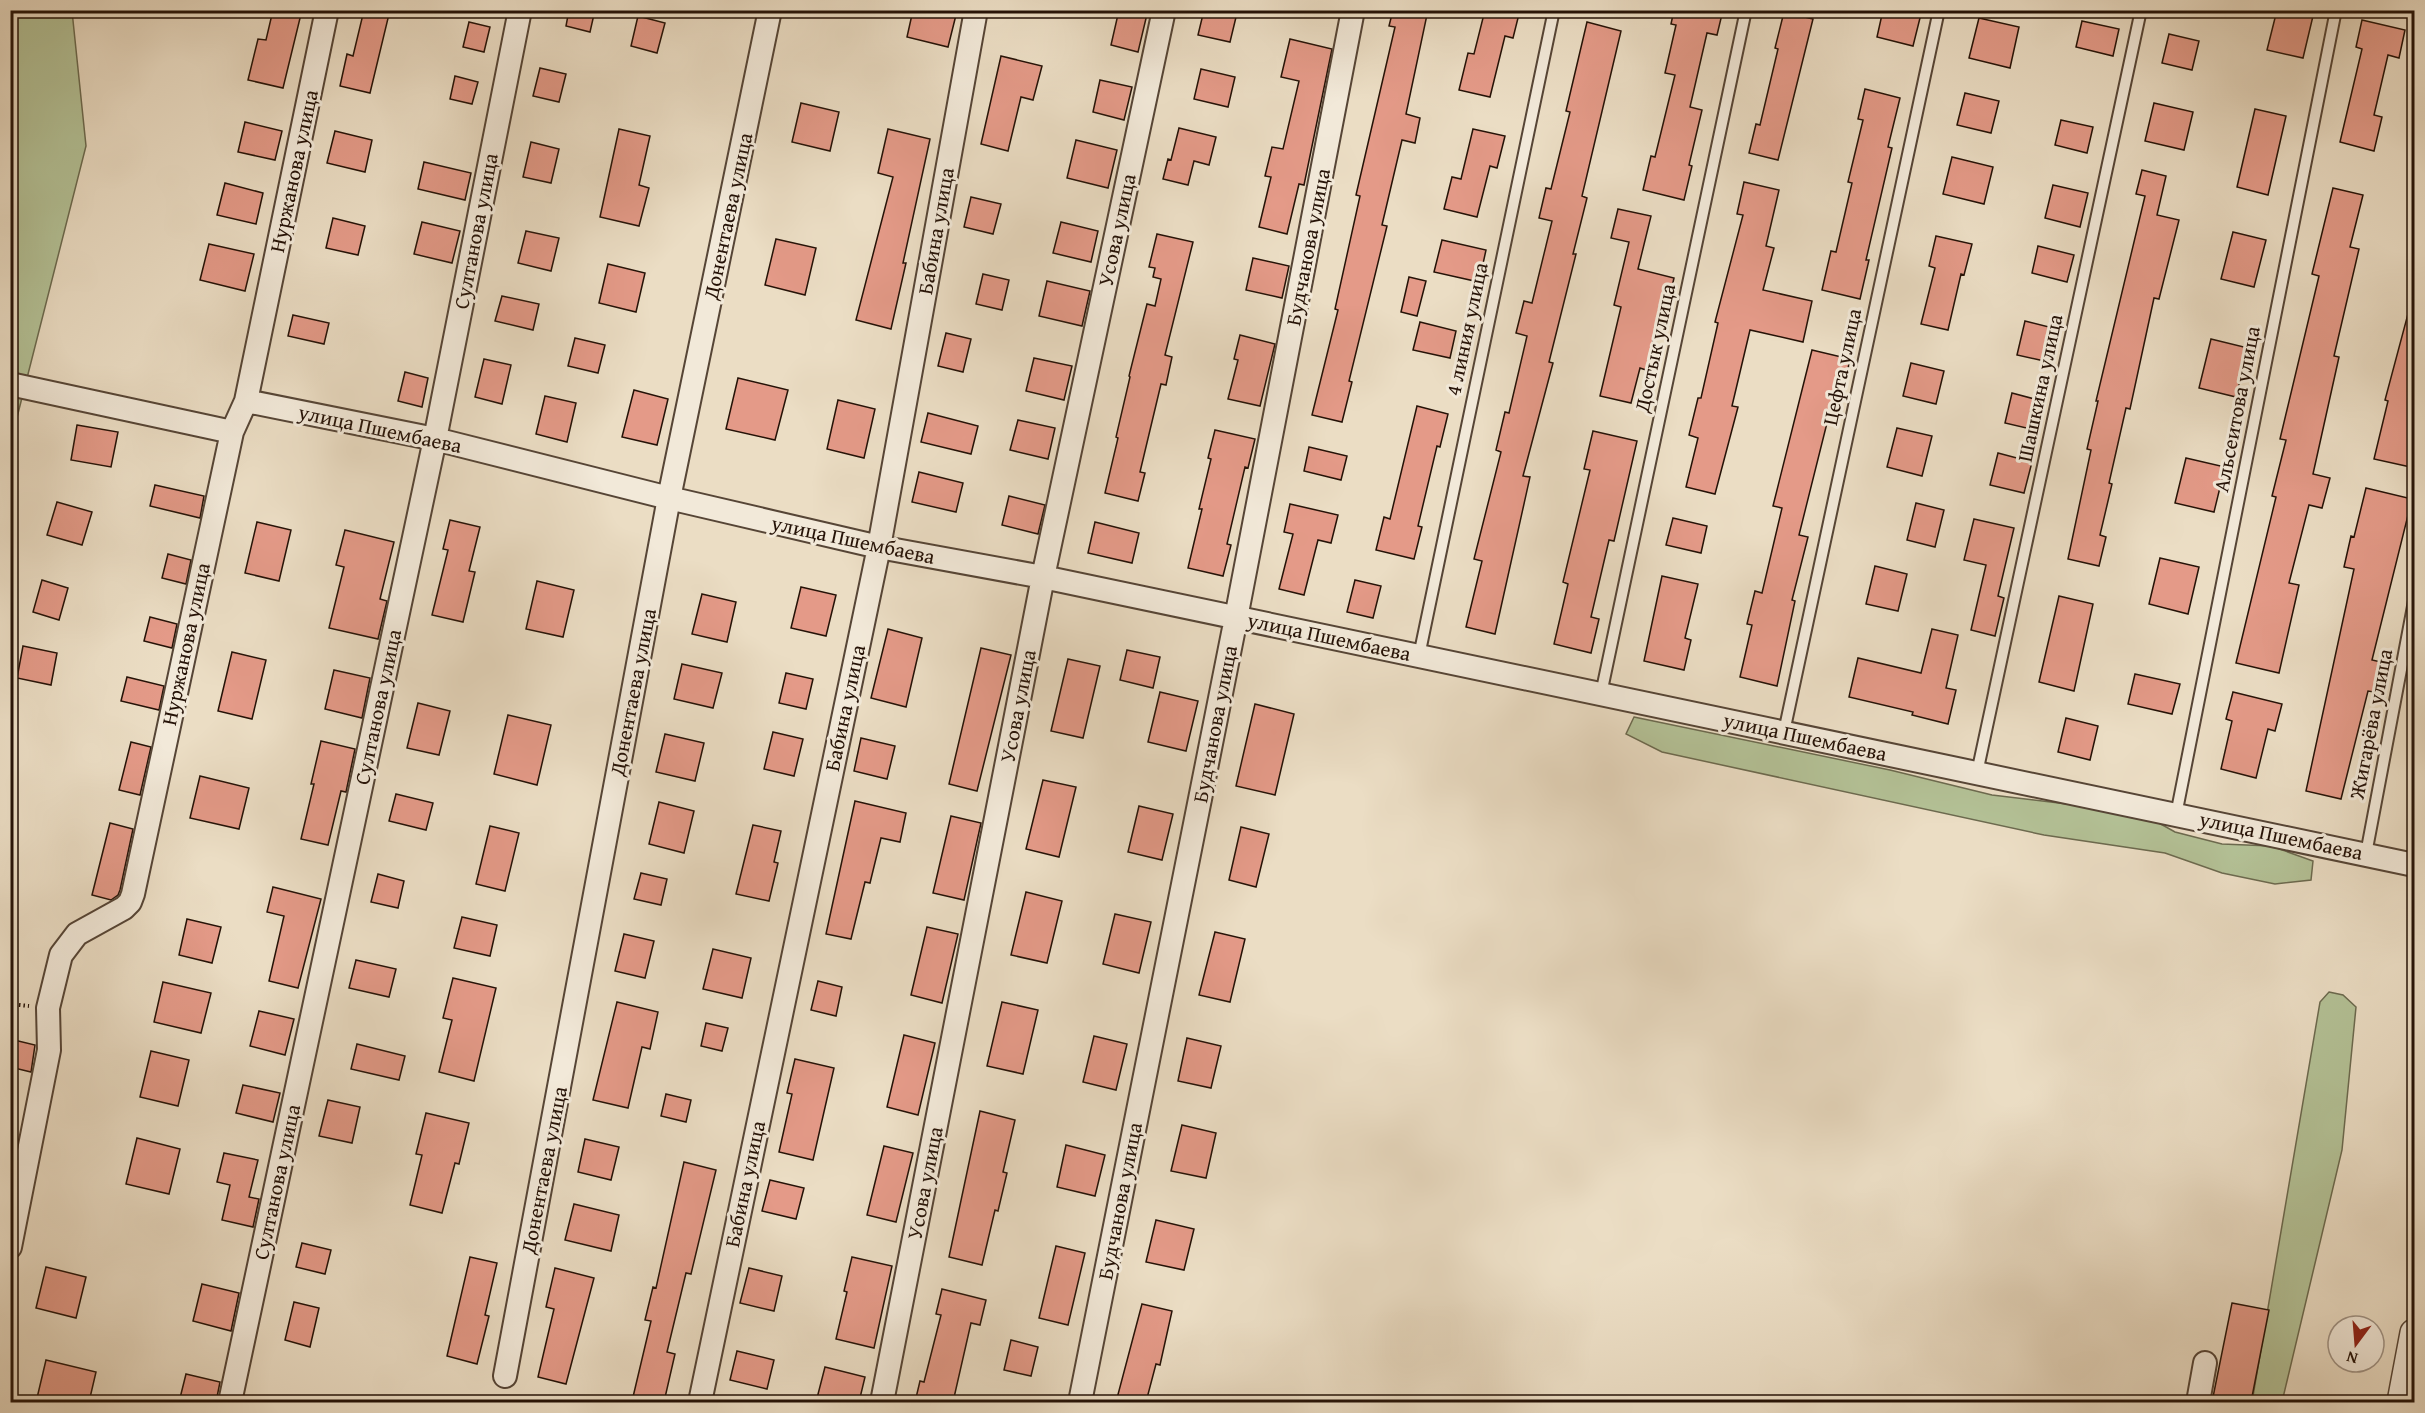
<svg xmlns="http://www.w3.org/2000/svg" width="2425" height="1413" viewBox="0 0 2425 1413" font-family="'Gentium Book Plus',serif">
  <rect width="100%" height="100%" fill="#ebddc4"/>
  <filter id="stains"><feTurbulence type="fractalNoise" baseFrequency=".00333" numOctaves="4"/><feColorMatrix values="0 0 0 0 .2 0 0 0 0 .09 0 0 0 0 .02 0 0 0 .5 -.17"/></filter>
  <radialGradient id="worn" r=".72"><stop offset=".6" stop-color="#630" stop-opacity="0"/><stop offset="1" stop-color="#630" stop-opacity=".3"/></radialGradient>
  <path fill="#b4c297" stroke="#6c6a4f" stroke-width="1.5" d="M11 11H72L86 146 11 441Z
    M1634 717 1890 770 1992 795 2141 813 2175 832 2222 844 2271 846 2313 861 2311 880 2275 884 2222 873 2165 853 2044 835 1662 752 1626 734Z
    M2329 992 2343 995 2356 1007 2342 1150 2282 1402H2252L2320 1002Z"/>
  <path fill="#e49a88" stroke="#251207" stroke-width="1.5" d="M273 10H302L283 88 248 80 258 39 266 40Z
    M364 10H390L370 93 340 86 347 54 353 56Z
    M569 10H595L590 32 566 26Z
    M913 10H935L956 15 948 47 907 37Z
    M1119 10H1148L1138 52 1111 45Z
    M1204 10H1225L1237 13 1230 42 1198 35Z
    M1393 10H1428L1406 114 1420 118 1415 143 1402 140 1382 225 1387 226 1349 381 1352 382 1342 422 1312 415 1338 310 1335 309 1360 196 1356 195 1395 27 1389 26Z
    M1485 10H1520L1513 38 1505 36 1490 97 1459 90 1468 53 1474 54Z
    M1674 10H1723L1717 35 1707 33 1690 107 1702 110 1689 165 1692 166 1684 200 1643 190 1651 156 1655 157 1675 75 1665 73 1676 25 1671 24Z
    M1883 10H1922L1913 46 1877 37Z
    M2277 10H2290L2313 16 2303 58 2267 50Z
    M1784 12 1813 19 1778 160 1749 153 1756 124 1760 125 1778 49 1775 48Z
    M638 16 665 23 657 53 631 46Z
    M1979 18 2019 27 2010 68 1969 58Z
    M2362 20 2405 30 2399 58 2388 55 2374 115 2382 117 2374 151 2340 142 2362 49 2356 47Z
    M2082 21 2119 29 2113 56 2076 47Z
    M469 22 490 27 484 52 463 47Z
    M1587 22 1621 31 1582 196 1587 198 1573 254H1576L1549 362 1553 363 1523 476 1530 477 1495 634 1466 627 1482 561 1474 559 1501 452 1496 450 1505 412 1509 413 1527 336 1516 333 1524 301 1532 303 1552 221 1539 218 1546 188 1551 189 1570 112 1566 111Z
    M2169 34 2199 41 2192 70 2162 63Z
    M1290 39 1332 49 1304 185 1299 184 1287 234 1259 227 1271 177 1265 176 1272 147 1283 149 1299 81 1281 77Z
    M1001 56 1042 66 1033 100 1021 97 1008 151 981 144Z
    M540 68 566 74 559 102 533 96Z
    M1201 69 1235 77 1228 107 1194 99Z
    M455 76 478 82 472 104 450 99Z
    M1100 80 1132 87 1124 120 1093 112Z
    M1865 89 1900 98 1888 147 1892 148 1866 260H1869L1860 299 1822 290 1831 251 1836 252 1852 183 1848 182 1863 120 1858 119Z
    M1965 93 1999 101 1991 133 1957 125Z
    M801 103 839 112 830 151 792 142Z
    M2154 103 2193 112 2184 150 2145 141Z
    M2255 109 2286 116 2268 195 2237 187Z
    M2061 120 2093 127 2087 153 2055 145Z
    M245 122 282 131 275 160 238 152Z
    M1179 128 1216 137 1209 165 1194 161 1188 185 1163 179 1168 159 1171 160Z
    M619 129 650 136 639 185 649 188 639 226 600 217Z
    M888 129 930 139 903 263H906L891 329 856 320 893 177 878 173Z
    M1473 129 1505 136 1497 168 1490 166 1477 217 1444 209 1452 177 1461 179Z
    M335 131 372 140 365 172 327 163Z
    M1076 140 1117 150 1108 188 1067 178Z
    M531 142 559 149 551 183 523 177Z
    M1952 157 1993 167 1984 204 1943 194Z
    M424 162 471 173 465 200 418 189Z
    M2142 170 2166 176 2157 215 2179 220 2159 299 2154 298 2130 409 2126 408 2109 483 2112 484 2100 535 2106 537 2099 566 2068 559 2091 450 2087 449 2098 401H2096L2145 196 2136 194Z
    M1744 182 1779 190 1766 246 1774 248 1763 290 1812 301 1803 342 1750 330 1732 406 1738 407 1715 494 1686 487 1698 438 1689 435 1698 398H1701L1718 323 1715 322 1743 215 1737 214Z
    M225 183 263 193 256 224 217 215Z
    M2053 185 2088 193 2080 227 2045 218Z
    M2333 188 2363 195 2350 247 2359 249 2334 356 2339 357 2313 474 2330 478 2322 508 2309 505 2289 583 2299 585 2279 673 2236 663 2276 497 2272 496 2286 440 2280 439 2319 276 2312 274Z
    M971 197 1001 204 993 234 964 227Z
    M1618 209 1651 216 1638 269 1674 278 1665 317 1659 316 1646 370 1640 368 1631 403 1600 396 1621 307 1614 305 1629 242 1611 238Z
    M333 218 365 226 358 255 326 248Z
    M422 222 460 231 452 263 414 254Z
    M1061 222 1098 231 1091 262 1053 253Z
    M526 231 559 238 551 271 518 263Z
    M2233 232 2266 240 2254 287 2221 279Z
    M1157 234 1193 242 1165 355 1172 357 1166 385 1161 384 1140 472 1145 473 1138 501 1105 493 1118 438 1116 437 1130 377 1129 376 1147 304 1155 306 1161 279 1153 277 1155 268 1149 267Z
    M1936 236 1972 244 1964 275 1961 274 1948 330 1921 324 1935 268 1929 266Z
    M776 239 816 248 805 295 765 285Z
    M1442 240 1486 250 1479 282 1434 272Z
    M209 244 254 254 245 291 200 280Z
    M2038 246 2074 255 2067 282 2032 273Z
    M1253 258 1289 266 1282 298 1246 290Z
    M608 264 645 273 636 312 599 303Z
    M983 274 1009 280 1002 310 976 304Z
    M1409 277 1426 281 1417 316 1401 312Z
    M1047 281 1090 291 1082 326 1039 316Z
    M502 296 539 304 533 330 495 321Z
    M2409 310 2415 311V468L2374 459 2388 401 2385 400Z
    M293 315 329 323 324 344 288 336Z
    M2025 321 2057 329 2049 362 2017 355Z
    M1420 322 1456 331 1450 358 1413 350Z
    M946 333 971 339 963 372 938 366Z
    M1240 335 1275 344 1260 406 1228 399 1238 360 1234 359Z
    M575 338 605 345 598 373 568 366Z
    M2211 339 2248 348 2236 397 2199 388Z
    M1812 350 1850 359 1842 397 1834 395 1799 535 1808 537 1792 600 1795 601 1777 686 1740 677 1752 625 1747 624 1755 591 1762 593 1782 508 1773 506Z
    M1034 358 1072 366 1064 400 1026 391Z
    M484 359 511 365 502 404 475 397Z
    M1911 363 1944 371 1936 404 1903 396Z
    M405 372 428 378 422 407 398 401Z
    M738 378 788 390 775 440 726 429Z
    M634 390 668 399 657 445 622 437Z
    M2012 393 2042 401 2035 430 2005 423Z
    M545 396 576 403 567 442 536 434Z
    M838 400 875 409 864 458 827 449Z
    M1417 406 1448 414 1440 447 1437 446 1418 526 1422 527 1414 559 1376 550 1384 517 1390 519Z
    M928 413 978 426 971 454 921 442Z
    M1018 420 1055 428 1048 459 1010 450Z
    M77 425 118 432 111 467 71 460Z
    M1897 428 1932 436 1922 476 1887 467Z
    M1215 430 1255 439 1248 468 1245 467 1227 544 1231 545 1223 576 1188 568 1202 509H1199L1211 459 1208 458Z
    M1593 431 1637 441 1614 541 1609 540 1591 617 1599 619 1591 653 1554 644 1568 584 1563 582 1590 470 1584 469Z
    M1309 447 1347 456 1341 480 1304 471Z
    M1998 453 2032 462 2024 493 1990 485Z
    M2186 458 2225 467 2214 512 2175 503Z
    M919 472 963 483 956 512 912 502Z
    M155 485 204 496 200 518 150 506Z
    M2366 488 2412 499 2372 660 2381 662 2374 692 2368 691 2341 799 2306 791 2354 569 2344 567 2351 536 2354 537Z
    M1009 496 1045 505 1038 534 1002 525Z
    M57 502 92 512 82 545 47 535Z
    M1916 503 1944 510 1935 547 1907 540Z
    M1290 504 1338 515 1331 543 1318 540 1304 595 1279 589 1293 534 1284 532Z
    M1673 518 1707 526 1701 553 1666 545Z
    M1974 519 2014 528 1998 596 2004 598 1995 636 1971 630 1986 565 1964 560Z
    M450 520 480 527 469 571 475 572 463 622 432 615 448 550 443 549Z
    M257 522 291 530 279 581 245 573Z
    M1095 522 1139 533 1132 563 1088 553Z
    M345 530 394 542 380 599 387 601 378 639 329 628 344 567 336 565Z
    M168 554 191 560 186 584 162 578Z
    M2160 558 2199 567 2188 614 2149 604Z
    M1875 566 1907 574 1898 611 1866 604Z
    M1662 576 1698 584 1685 638 1691 640 1684 670 1644 661Z
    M42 580 68 588 59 620 33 612Z
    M1355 580 1381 586 1373 618 1347 612Z
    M537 581 574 590 563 637 526 629Z
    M801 587 836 595 826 636 791 628Z
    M702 594 736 602 727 642 692 634Z
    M2059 596 2093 604 2074 691 2039 682Z
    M150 617 177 624 172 648 144 641Z
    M888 629 922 638 906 707 871 698Z
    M1932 629 1958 635 1946 688 1956 690 1948 724 1912 715 1913 712 1849 697 1858 658 1921 673Z
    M23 646 57 653 51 685 17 678Z
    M981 648 1011 655 977 791 949 784Z
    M1127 650 1160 657 1153 688 1120 680Z
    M232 652 266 660 252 719 218 711Z
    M1068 659 1100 666 1083 738 1051 731Z
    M682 664 722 673 713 708 674 699Z
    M334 670 370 678 362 718 325 709Z
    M786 673 813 679 806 709 779 703Z
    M2135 674 2180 684 2172 714 2128 704Z
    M127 677 164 686 159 710 121 701Z
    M1160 692 1198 701 1186 751 1148 742Z
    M2233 692 2282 704 2275 731 2268 729 2256 778 2221 769 2232 721 2226 719Z
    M418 703 450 711 439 755 407 748Z
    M1255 704 1294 714 1275 795 1236 786Z
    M508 715 551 725 537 785 494 774Z
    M2066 718 2098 726 2090 760 2058 752Z
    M773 732 803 739 794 776 764 769Z
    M665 734 704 743 695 781 656 772Z
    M861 738 895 746 887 779 854 771Z
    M321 741 355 749 346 792 341 791 328 845 301 839 314 784H311Z
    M131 742 151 747 140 795 119 790Z
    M200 776 249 788 239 829 190 818Z
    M1043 780 1076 787 1059 857 1026 849Z
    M396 794 433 803 426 830 389 821Z
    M855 801 906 813 900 842 881 838 870 883 865 882 851 939 826 934Z
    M659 802 694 811 684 853 649 844Z
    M1139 806 1173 814 1162 860 1128 852Z
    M951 816 981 823 964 900 933 893Z
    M110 823 133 829 120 890 118 895 111 900 92 895Z
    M753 825 781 831 774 862 778 863 769 901 736 894Z
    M490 826 519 833 505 891 476 884Z
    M1241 827 1269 834 1256 887 1229 880Z
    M641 873 667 879 661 905 634 899Z
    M378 874 404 881 398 908 371 902Z
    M273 887 321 899 298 988 269 981 284 916 267 912Z
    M1026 892 1062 901 1047 963 1011 955Z
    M1115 914 1151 922 1139 973 1103 964Z
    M462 917 497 925 490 956 454 948Z
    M187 919 221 927 212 963 179 955Z
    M927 927 958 934 942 1003 911 995Z
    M1215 932 1245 939 1230 1002 1199 995Z
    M624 934 654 941 645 978 615 971Z
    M713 949 751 958 742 998 703 989Z
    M356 960 396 969 389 997 349 988Z
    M453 978 496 988 474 1081 439 1072 452 1020 443 1018Z
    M818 981 842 987 836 1016 811 1010Z
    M163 982 211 993 201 1033 154 1022Z
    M617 1002 658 1012 650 1049 642 1047 628 1108 593 1100Z
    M1002 1002 1038 1010 1023 1074 987 1066Z
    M259 1011 294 1019 285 1055 250 1046Z
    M706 1023 728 1028 722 1051 701 1046Z
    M904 1035 935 1043 918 1115 887 1107Z
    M1094 1036 1127 1044 1116 1090 1083 1082Z
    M1187 1038 1221 1046 1211 1088 1178 1081Z
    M10 1039 35 1045 31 1072 10 1067Z
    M357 1044 405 1056 399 1080 351 1069Z
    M151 1051 189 1060 178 1106 140 1097Z
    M795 1059 834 1068 813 1160 779 1152 792 1094 787 1093Z
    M243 1085 280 1093 273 1122 236 1113Z
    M666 1094 691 1100 686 1122 661 1116Z
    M328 1100 360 1107 352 1143 319 1136Z
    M980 1111 1015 1120 1003 1172 1007 1173 998 1211 995 1210 982 1265 949 1257Z
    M426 1113 469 1123 459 1164 455 1163 442 1213 410 1205 422 1155 416 1154Z
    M1182 1125 1216 1133 1206 1178 1171 1171Z
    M137 1138 180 1149 169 1194 126 1184Z
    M585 1139 619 1147 611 1180 578 1172Z
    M1066 1145 1105 1155 1095 1196 1057 1187Z
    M884 1146 913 1153 896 1222 867 1215Z
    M224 1153 258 1160 249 1197 259 1199 253 1227 222 1220 230 1185 217 1182Z
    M684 1162 716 1170 691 1274 686 1273 667 1352 675 1354 664 1402H658L633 1397 651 1321 645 1320 653 1287 656 1288Z
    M770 1180 804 1188 796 1219 762 1211Z
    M574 1204 619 1215 611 1251 565 1240Z
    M1156 1220 1194 1229 1184 1270 1146 1262Z
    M302 1243 331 1250 325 1274 296 1267Z
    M1056 1246 1085 1253 1068 1325 1039 1318Z
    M470 1257 497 1263 485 1315 489 1316 477 1364 447 1356Z
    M852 1257 892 1266 874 1348 836 1339 847 1292 844 1291Z
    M46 1267 86 1277 76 1318 36 1308Z
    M555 1268 594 1278 566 1384 538 1377 554 1309 546 1307Z
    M749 1268 782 1276 774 1311 740 1303Z
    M202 1284 239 1293 231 1331 193 1321Z
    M942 1289 986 1300 980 1325 971 1323 953 1402H915L920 1381 924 1382 941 1315 936 1314Z
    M294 1302 319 1308 310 1347 285 1340Z
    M2232 1303 2269 1310 2251 1402H2212Z
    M1142 1304 1172 1311 1160 1365 1156 1364 1146 1402H1116Z
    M1011 1340 1038 1347 1031 1376 1004 1370Z
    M737 1351 774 1360 767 1389 730 1380Z
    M46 1360 96 1372 89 1402H58L37 1398Z
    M825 1367 865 1377 859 1402H816Z
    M186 1374 220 1382 216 1402H179Z"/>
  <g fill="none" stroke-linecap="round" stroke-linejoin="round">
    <defs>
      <path id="service" d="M1419 656 1554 10
        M1601 694 1746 10
        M1784 732 1939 10
        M1977 773 2141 10
        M2176 815 2336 10
        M2366 854 2414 601"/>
      <path id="minor" d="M10 384 232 432
        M246 401 435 439 669 498 879 547 1043 577 2414 865
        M10 1247 49 1050 48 1008 61 955 77 934 124 908 130 902 133 894 232 432 246 401 327 10
        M505 1376 669 498 770 10
        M230 1402 435 439 520 10
        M700 1402 879 547 976 10
        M882 1402 1043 577 1164 10
        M1080 1402 1236 618 1353 10
        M2198 1402 2205 1363"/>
      <path id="tertiary" d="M2401 1402 2414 1333"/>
    </defs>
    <use href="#service" stroke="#564536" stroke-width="14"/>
    <use href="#minor" stroke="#564536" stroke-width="26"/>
    <use href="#tertiary" stroke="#564536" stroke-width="30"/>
    <path stroke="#251207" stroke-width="4" stroke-dasharray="1.5 3" stroke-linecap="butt" d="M10 1004 29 1006"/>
    <use href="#service" stroke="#f2e9d9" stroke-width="10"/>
    <use href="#minor" stroke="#f2e9d9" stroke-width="22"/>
    <use href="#tertiary" stroke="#f2e9d9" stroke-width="27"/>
  </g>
  <g text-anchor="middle" stroke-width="6" stroke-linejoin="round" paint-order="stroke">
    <g font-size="21" fill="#251207" stroke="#f2e9d9">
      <text transform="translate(294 171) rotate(-78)" y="7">Нуржанова улица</text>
      <text transform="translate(728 216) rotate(-78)" y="7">Донентаева улица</text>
      <text transform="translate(1117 230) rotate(-78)" y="7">Усова улица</text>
      <text transform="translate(476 231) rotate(-79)" y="7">Султанова улица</text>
      <text transform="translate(936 231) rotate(-80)" y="7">Бабина улица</text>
      <text transform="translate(1308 247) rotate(-79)" y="7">Будчанова улица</text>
      <text transform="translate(1467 329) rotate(-78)" y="7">4 линия улица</text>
      <text transform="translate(1655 348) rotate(-78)" y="7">Достык улица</text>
      <text transform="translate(1842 367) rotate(-78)" y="7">Цефта улица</text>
      <text transform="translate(2040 388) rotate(-78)" y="7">Шашкина улица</text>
      <text transform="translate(2237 409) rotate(-79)" y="7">Альсеитова улица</text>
      <text transform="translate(380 429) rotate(12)" y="7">улица Пшембаева</text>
      <text transform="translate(853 540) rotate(12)" y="7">улица Пшембаева</text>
      <text transform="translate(1329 637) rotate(12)" y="7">улица Пшембаева</text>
      <text transform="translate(186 644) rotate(-78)" y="7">Нуржанова улица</text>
      <text transform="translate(633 692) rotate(-79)" y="7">Донентаева улица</text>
      <text transform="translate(1018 706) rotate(-79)" y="7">Усова улица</text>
      <text transform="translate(378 707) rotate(-78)" y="7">Султанова улица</text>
      <text transform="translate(845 708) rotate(-78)" y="7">Бабина улица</text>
      <text transform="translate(1215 724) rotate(-79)" y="7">Будчанова улица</text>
      <text transform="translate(2371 724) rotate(-79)" y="7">Жигарёва улица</text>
      <text transform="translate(1805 737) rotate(12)" y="7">улица Пшембаева</text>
      <text transform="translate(2281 836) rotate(12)" y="7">улица Пшембаева</text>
      <text transform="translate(544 1170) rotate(-79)" y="7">Донентаева улица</text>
      <text transform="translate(277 1182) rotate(-78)" y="7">Султанова улица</text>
      <text transform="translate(925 1183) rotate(-79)" y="7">Усова улица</text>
      <text transform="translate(745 1184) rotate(-78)" y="7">Бабина улица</text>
      <text transform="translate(1120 1201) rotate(-79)" y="7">Будчанова улица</text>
    </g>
  </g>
  <rect width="2425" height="1413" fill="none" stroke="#ebddc4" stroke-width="36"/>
  <rect x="12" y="12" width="2401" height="1389" fill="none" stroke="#251207" stroke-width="3"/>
  <rect x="18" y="18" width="2389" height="1377" fill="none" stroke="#251207" stroke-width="1.5"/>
  <g transform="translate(2356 1344) rotate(196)"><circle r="28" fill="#f2e9d9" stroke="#a09385" stroke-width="1.5"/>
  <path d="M0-4.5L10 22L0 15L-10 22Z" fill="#8f2418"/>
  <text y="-9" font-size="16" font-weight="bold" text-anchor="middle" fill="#251207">N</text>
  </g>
  <rect width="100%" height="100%" filter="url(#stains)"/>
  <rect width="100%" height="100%" fill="url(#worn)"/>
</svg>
